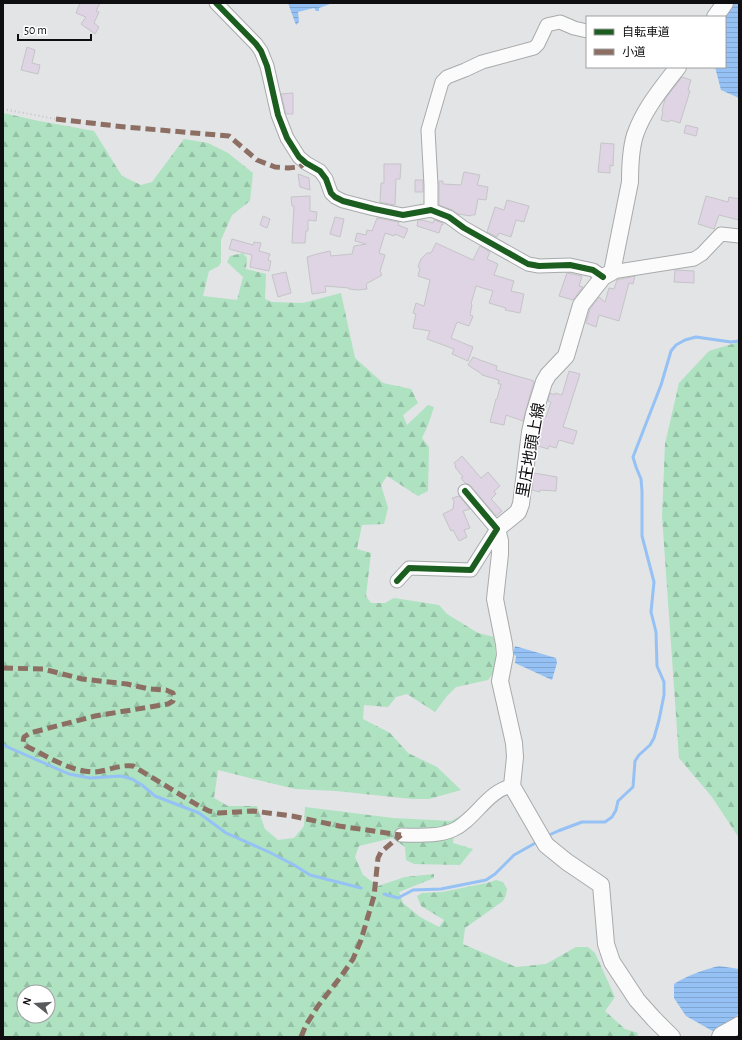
<svg xmlns="http://www.w3.org/2000/svg" width="742" height="1040" viewBox="0 0 742 1040" font-family="'Alegreya Sans','Noto Sans JP',sans-serif">
  <defs>
    <pattern id="forest-firs" width="22" height="20" patternUnits="userSpaceOnUse"><rect width="22" height="20" fill="#aee2c1"/><path d="M5 1l3.5 6h-7zM16 11l3.5 6h-7z" fill="#94c1a5"/></pattern>
    <pattern id="water-rules" width="6" height="5" patternUnits="userSpaceOnUse"><rect width="6" height="5" fill="#95c1f5"/><path d="M0 2.5h6" fill="none" stroke="#7fa5d1"/></pattern>
  </defs>
  <rect width="100%" height="100%" fill="#e2e4e6"/>
  <path fill="url(#forest-firs)" fill-rule="evenodd" d="M3 113 39 121 94 131 122 176 141 185 152 182 184 139 208 143 228 153 253 173 250 201 232 215 221 240V262L219 266 209 271 203 296 237 300 243 277 227 262 230 256 243 253 247 258 246 269 266 274 265 299 272 302 303 303 341 293 355 358 383 383 411 389 418 403 403 415 407 425 428 405 434 407 428 425 422 438 429 447 428 491 418 496 387 476 381 485 388 508 384 524 362 525 357 549 371 553 366 596 371 603H385L394 598 439 605 447 614 478 633 494 637 497 668 488 680 456 687 447 696 435 712 407 694 396 697 388 707 364 705 363 719 390 733 408 753 437 767 461 790 429 799H412L336 791 295 789 218 770 214 798 228 806H257L265 829 278 840 294 838 304 826 305 807 393 818 451 821 466 813 454 833 453 843 473 849 460 865 414 864 406 860 405 847 392 838 359 846 355 857 363 875 378 886 405 877 434 874V878L399 892 403 903 420 917 439 927 444 920 421 906 417 896 422 893 442 892 487 883 496 880 503 882 507 889 506 895 503 901 465 928 463 944 516 967 546 964 576 947H588L595 953 615 997 605 1011 625 1029 638 1033 637 1037H3ZM24 992H48V1016H24Z
    M739 342V838L712 797 679 758 662 516 665 444 679 383 709 351Z"/>
  <path fill="url(#water-rules)" d="M288 3H332L330 4 319 8V11H316L314 8 298 12 299 22 296 25Z
    M733 3H739V98L721 90 715 67H725V17H721Z
    M515 646 556 658 557 663 552 680 515 663 516 656 513 654Z
    M719 966 739 969V1014L716 1033 686 1016 674 998V984C688 975 703 970 719 966Z"/>
  <g fill="none" stroke-linecap="round" stroke-linejoin="round">
    <path stroke="#95c1f5" stroke-width="3" d="M3 745 69 774 90 778 121 776 132 779 142 785 155 796 199 813 226 833 269 852 294 865 310 875 361 888
      M547 836 558 831 582 822H605L612 817 616 810 618 801 633 787 635 761 639 755 650 745 654 738 659 720 664 695V682L657 666 656 632 651 612 654 582 642 536V491L641 479 636 467 633 457 661 385 671 351 676 345 685 340 696 337 731 342 739 341
      M384 894 398 898 413 890 441 889 486 880 495 874 514 855 539 841"/>
  </g>
  <path fill="#ded4e3" stroke="#c5c5c7" d="M80 3H100L96 11 99 12 94 23 99 27 95 34 81 24 86 17 76 13Z
    M27 47 35 50 32 63 40 65 38 74 21 70Z
    M682 77 691 80 688 90 690 91 680 123 670 120 669 122 661 120 663 112 662 111 665 99Z
    M293 93V114H286L281 94Z
    M686 125 698 128 696 136 684 133Z
    M601 143 614 144 613 166 610 165V173L598 172Z
    M384 164H401L400 179H396L395 205 380 202 381 183H384Z
    M464 172 480 175 477 185 488 187 486 200 478 199 475 215H471V216L458 214 452 210 439 205V181H443V184L461 185Z
    M298 174 309 178 310 190 300 187Z
    M415 180H423V192H415Z
    M310 196V211L317 212 316 221 308 220V231H306L305 243H292L294 206H292L291 197Z
    M706 196 728 202 729 197 739 199V220L719 215 714 229 698 224Z
    M507 200 529 206 524 222 516 220 511 237 499 233 497 237 487 232 495 207 504 210Z
    M263 216 270 219 267 228 260 225Z
    M335 217 344 219 340 237 330 234Z
    M377 218 399 222 398 225 408 229 404 238 395 234 394 236 385 233 379 253 385 255 380 271 382 275 366 284 367 289 358 290 349 289V288L325 286 326 292 312 294 307 257 317 254 330 251 331 256 352 254 354 246 366 244 355 241 357 233 366 235 367 230 372 231Z
    M418 220H422L433 223 434 220 443 223V225L442 224 439 233 417 226Z
    M232 239 253 245 254 242 261 243 259 251 270 254 268 260 271 261 269 271 250 267 252 255 229 249Z
    M436 243 473 260 480 246 490 252 487 259 498 264 494 275 514 281 511 291 524 294 520 313 505 310 506 308 489 303 493 291 476 286 471 304 472 305 470 315 473 316 469 326 457 322 451 338 473 347 468 361 452 354 454 349 427 339 430 331 413 328 416 314 413 313 416 303 424 306 430 280 418 276 420 268 418 267 421 259 427 253H431Z
    M675 270 694 271V283L674 282Z
    M286 272 291 293 278 297 272 275Z
    M567 273 582 276 579 286 583 287 573 300 559 296Z
    M635 276 633 284 629 283 619 321 599 315 596 327 586 323 590 309 599 297 605 302 609 288 614 289 617 280Z
    M473 357 480 360 497 366 496 370 534 381 523 421 506 415 504 425 490 422 496 399H497L501 384H498L499 380 482 375V374L468 365Z
    M569 371 580 374 563 427 577 431 573 444 559 440 556 448 549 446 548 449 538 446 543 416 546 417 551 402 548 401 550 393 555 395V393L562 395Z
    M462 456 481 478 488 472 500 486 494 491 496 494 491 499 502 511 496 516 471 486 468 484 465 483 461 478 463 477 455 467 456 466 454 463Z
    M534 473 557 477 556 491 540 490V492L532 490Z
    M459 496 470 509 463 511 470 528 464 530 467 537 459 541 453 530 451 531 443 514 453 509 454 501 452 498Z"/>
  <g fill="none" stroke-linecap="round" stroke-linejoin="round">
    <defs>
      <path id="minor" d="M216 3 256 44 261 51 267 66 278 115 287 138 299 157 306 163 320 171 326 179 331 193 335 197 343 201 374 209 403 215 431 210 449 217 464 228 528 264 539 266 570 265 593 270 603 277
        M431 210V185L428 130 442 82 447 77 465 70 482 62 534 48 538 44 547 25 551 24 560 22 574 28 587 31
        M612 272 694 259 702 254 721 234 739 236
        M397 581 409 568 471 570 497 529 465 491
        M401 835C418 835 437 837 453 830 475 820 488 790 512 786"/>
      <path id="major" d="M715 17 725 3
        M672 1037 654 1019 637 1000 612 962 606 944 601 885 567 862 546 845 512 786 515 757 514 743 500 681 505 655 504 644 495 599 500 554V541L497 529 518 512 521 504 530 432 534 414 544 382 548 375 566 356 581 305 603 277 612 272 630 182C630 168 631 148 635 135 644 109 661 89 678 67
        M720 1037 721 1035 739 1025"/>
    </defs>
    <use href="#minor" stroke="#a8aaab" stroke-width="15"/>
    <use href="#major" stroke="#a8aaab" stroke-width="18"/>
    <path stroke="#c4c4c5" stroke-width="2" stroke-dasharray="1 3" stroke-linecap="butt" d="M3 109 56 119"/>
    <use href="#minor" stroke="#fbfbfb" stroke-width="13"/>
    <use href="#major" stroke="#fbfbfb" stroke-width="16"/>
    <path stroke="#8d6e63" stroke-width="5" stroke-dasharray="10 5" stroke-linecap="butt" d="M56 119 125 127 229 136 257 160 275 167 288 168 299 167 306 163
      M3 668 43 669 82 679 127 684 149 689 166 690 173 693 174 697 173 701 168 704 95 716 30 733 24 737 23 742 26 746C47 756 69 771 93 772 106 772 119 764 133 766L199 806 209 811 219 813 253 811 292 816 339 826 401 835
      M301 1037 306 1025 318 1006 342 975 353 959 361 940 374 896 378 858 381 852 401 835"/>
    <defs>
      <path id="cycleway" d="M216 3 256 44 261 51 267 66 278 115 287 138 299 157 306 163 320 171 326 179 331 193 335 197 343 201 374 209 403 215 431 210 449 217 464 228 528 264 539 266 570 265 593 270 603 277
        M397 581 409 568 471 570 497 529 465 491"/>
    </defs>
    <use href="#cycleway" stroke="#fff" stroke-width="8"/>
    <use href="#cycleway" stroke="#1b5e20" stroke-width="6"/>
  </g>
  <g text-anchor="middle" stroke-width="3" stroke-linejoin="round" paint-order="stroke">
    <g font-size="16" fill="#0f0f11" stroke="#fff">
      <text transform="translate(530 450) rotate(-80)" y="6">里庄地頭上線</text>
    </g>
  </g>
  <rect width="742" height="1040" fill="none" stroke="#0f0f11" stroke-width="8"/>
  <rect x="586" y="16" width="140" height="52" fill="#ffffff" stroke="#9f9fa0"/>
  <rect x="594" y="29" width="20" height="6" fill="#1b5e20" stroke="#9f9fa0"/>
  <text x="622" y="36" font-size="12" fill="#0f0f11">自転車道</text>
  <rect x="594" y="49" width="20" height="6" fill="#8d6e63" stroke="#9f9fa0"/>
  <text x="622" y="56" font-size="12" fill="#0f0f11">小道</text>
  <g transform="translate(36 1004) rotate(287)"><circle r="19" fill="#ffffff" stroke="#9f9fa0"/>
  <path d="M0-3L7 15L0 10L-7 15Z" fill="#595a5c"/>
  <text y="-6" font-size="11" font-weight="bold" text-anchor="middle" fill="#0f0f11">N</text>
  </g>
  <path d="M18 34v6h73v-6" fill="none" stroke="#0f0f11" stroke-width="2"/>
  <text x="24" y="34" font-size="12" fill="#0f0f11" stroke="#ffffff" stroke-width="3" paint-order="stroke">50 m</text>
</svg>
